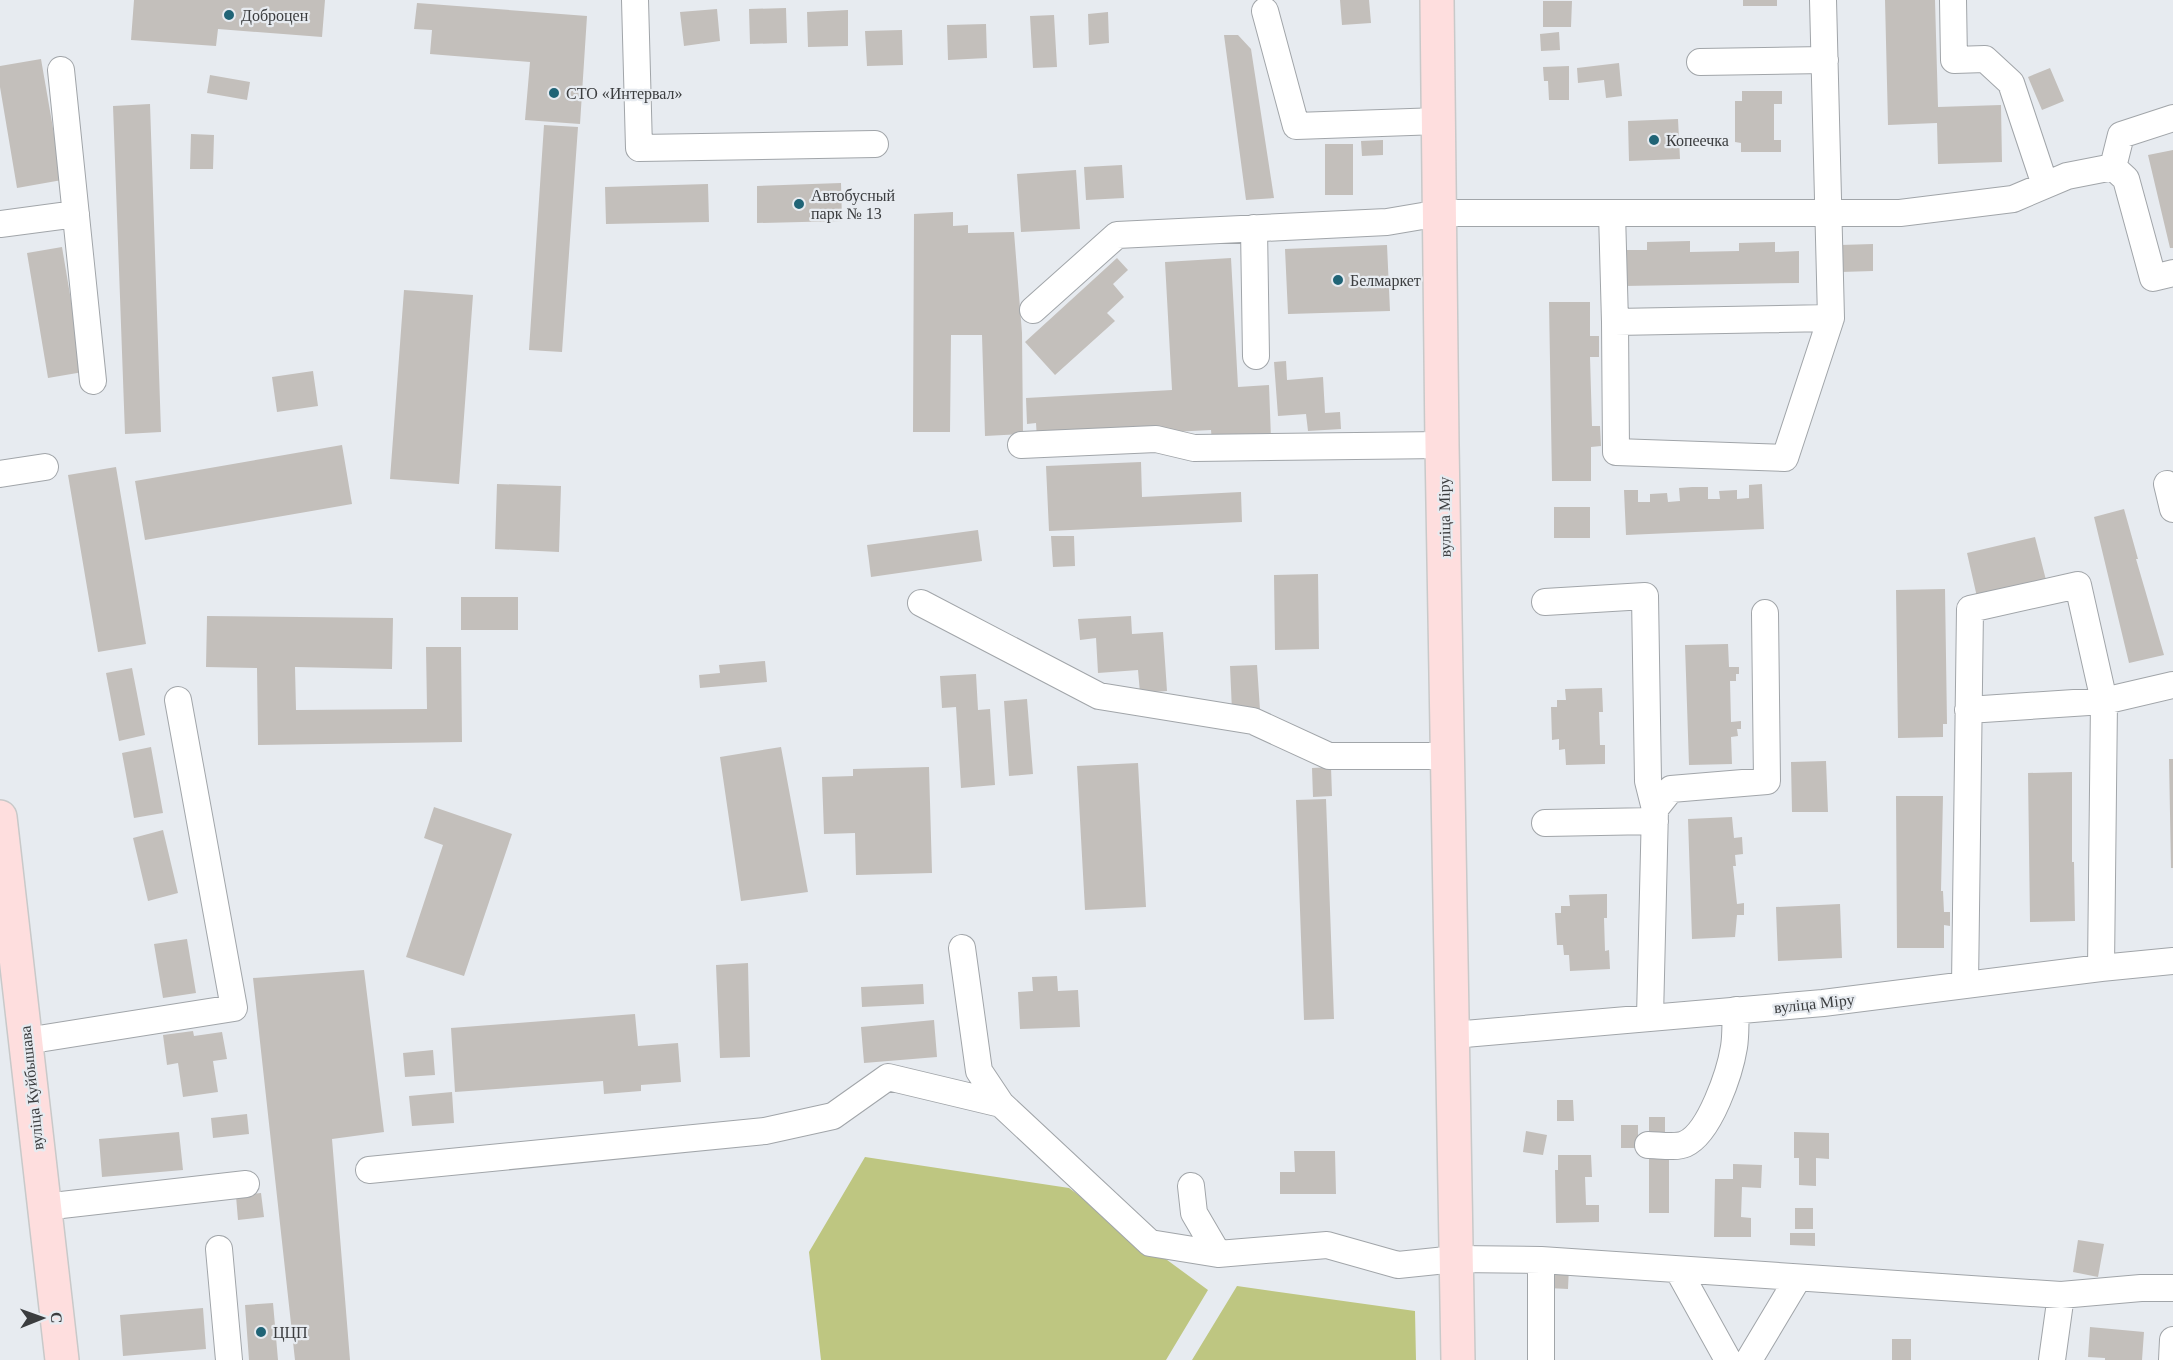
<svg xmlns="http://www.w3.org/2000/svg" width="2173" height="1360" viewBox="0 0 2173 1360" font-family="'Times New Roman',serif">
  <rect width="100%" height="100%" fill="#e7ebf0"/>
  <path fill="#bec681" d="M865 1157 1069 1188 1208 1290 1166 1360H821L809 1252Z
    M1237 1286 1415 1311 1416 1360H1192Z"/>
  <path fill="#c3bfbb" d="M134 0H325L322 37 218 29 216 46 131 40Z
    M1340 0H1369L1371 23 1342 25Z
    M1743 0H1777V6H1743Z
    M1885 0H1935L1938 107 2001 105 2002 162 1938 164 1937 123 1888 125Z
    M1543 1H1572L1571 27H1543Z
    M417 3 587 16 580 124 525 120 530 62 430 54 432 30 414 29Z
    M786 8 787 43 750 44 749 9Z
    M717 9 720 41 684 46 680 12Z
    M848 10V46L808 47 807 12Z
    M1108 12 1109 43 1089 45 1088 14Z
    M1054 15 1057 67 1033 68 1030 16Z
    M986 24 987 58 948 60 947 25Z
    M902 30 903 65 867 66 865 31Z
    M1559 32 1560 50 1541 51 1540 34Z
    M1224 35H1238L1251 49 1274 198 1246 200Z
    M41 59 62 180 17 188 0 87V66Z
    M1619 63 1622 96 1606 98 1604 80 1578 83 1577 68Z
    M1569 66V100H1549L1548 81H1544L1543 67Z
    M2050 68 2064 101 2042 110 2028 77Z
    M210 75 250 82 247 100 207 93Z
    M1742 91H1782V104H1774V140H1781V152H1741V143L1735 142V101H1742Z
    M150 104 161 432 125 434 113 106Z
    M1678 119 1680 159 1629 161 1628 121Z
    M544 125 578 127 562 352 529 350Z
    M191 134 214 135 213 169H190Z
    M1383 140V155L1362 156 1361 141Z
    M1325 144H1353V195H1325Z
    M2173 150V248H2170L2148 155Z
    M1122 165 1124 198 1086 200 1084 167Z
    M1076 170 1080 229 1021 232 1017 174Z
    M841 183 842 221 757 223V186Z
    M708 184 709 222 606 224 605 187Z
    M953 212V226L968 225V233L1014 232 1022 333 1023 434 985 436 982 335H951L950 432H913L914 214Z
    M1690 241V252L1739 251V243L1775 242V252L1799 251V283L1624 286 1623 250H1647V242Z
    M1873 244V271L1841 272 1840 245Z
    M1387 245 1390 311 1288 314 1285 249Z
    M62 247 83 372 48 378 27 253Z
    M1117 258 1128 270 1113 284 1124 297 1107 313 1115 321 1055 375 1025 342Z
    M1231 258 1238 387 1269 385 1271 439 1212 442 1211 430 1037 439 1036 423 1027 424 1026 398 1172 390 1165 262Z
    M404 290 473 295 459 484 390 479Z
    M1549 302H1590V336H1599V357H1590L1592 426H1600L1601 446 1591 447V481H1552Z
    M1286 361 1287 380 1323 377 1325 413 1340 412 1341 429 1308 431 1306 414 1278 416 1274 362Z
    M313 371 318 406 277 412 272 377Z
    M342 445 352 504 145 540 135 481Z
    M1141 462 1142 497 1241 492 1242 522 1049 531 1046 466Z
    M116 467 146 644 98 652 68 475Z
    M497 484 561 486 559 552 495 549Z
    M1762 484 1764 529 1626 535 1624 490H1638V502H1650V494L1667 493 1668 502 1680 501 1679 488 1692 487H1708V499H1720L1719 491 1737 490V499L1749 498V485Z
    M1554 507H1590V538H1554Z
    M2124 509 2138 559H2136L2164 655 2129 663 2094 517Z
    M978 530 982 561 871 577 867 545Z
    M1051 536H1074L1075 566 1053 567Z
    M2035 537 2046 580 1977 597 1967 553Z
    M1318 574 1319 649 1275 650 1274 575Z
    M1945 589 1947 724H1943V737L1898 738 1896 590Z
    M461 597H518V630H461Z
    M207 616 393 618 392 669 295 667 296 710 427 709 426 647H461L462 742 258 745 257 668 206 667Z
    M1131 616 1132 634 1163 632 1167 691 1140 693 1138 670 1098 673 1096 638 1080 640 1078 619Z
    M1728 644 1729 667H1739V674H1736V681H1730L1731 722 1741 721V729H1737L1738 736 1731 737 1732 764 1689 765 1685 645Z
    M765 661 767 682 700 688 699 675 720 673 719 665Z
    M1257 665 1260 710 1232 711 1230 666Z
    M132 668 145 735 119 741 106 673Z
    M976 674 978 710 990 709 995 785 961 788 956 707 942 708 940 676Z
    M1602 688 1603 712H1599L1600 745H1605V764L1566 765 1565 749 1559 750V739L1552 740 1551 707H1557V700H1566L1565 689Z
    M1027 699 1033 774 1009 776 1004 701Z
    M151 747 163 813 134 818 122 753Z
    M781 747 808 892 741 901 720 757Z
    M2169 759H2173V868H2171Z
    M1826 761 1828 812H1792L1791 762Z
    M1138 763 1146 907 1085 910 1077 766Z
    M929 767 932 873 856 875 855 833 824 834 822 777 853 776V769Z
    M1331 767 1332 796 1313 797 1312 768Z
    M2072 772V862H2074L2075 921 2030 922 2028 773Z
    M1896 796H1943L1941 891H1943L1944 912H1950V926L1944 925V948H1897Z
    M1326 799 1334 1019 1304 1020 1296 800Z
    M434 807 512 834 464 976 406 957 443 845 424 838Z
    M1732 817 1734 838 1742 837 1743 854 1735 855 1736 866H1733L1737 904 1744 903V915H1737L1735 937 1692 939 1688 819Z
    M163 830 178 893 148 901 133 838Z
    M1607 894V918H1604L1605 951 1609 950 1610 969 1570 971 1569 955H1564L1563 945H1557L1555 913H1561V906H1570L1569 895Z
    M1840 904 1842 958 1778 961 1776 907Z
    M187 939 196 993 163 998 154 944Z
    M748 963 750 1057 720 1058 716 965Z
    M364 970 384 1132 332 1139 350 1360H295L253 978Z
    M1057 976 1058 991 1078 990 1080 1027 1020 1029 1018 992 1033 991 1032 977Z
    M923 984 924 1004 862 1007 861 987Z
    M635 1014 638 1046 678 1043 681 1082 641 1085V1091L604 1094 603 1081 455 1092 451 1028Z
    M934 1020 937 1057 864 1063 861 1027Z
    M193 1031 194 1036 222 1032 227 1059 213 1061 218 1092 183 1097 178 1063 167 1065 163 1035Z
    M433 1050 435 1075 405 1077 403 1053Z
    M452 1092 454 1123 412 1126 409 1096Z
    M1557 1100H1573L1574 1121H1557Z
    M247 1114 249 1134 213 1138 211 1118Z
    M1649 1117H1665V1137H1649Z
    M1621 1125H1638V1148H1621Z
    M1526 1131 1547 1135 1543 1155 1523 1152Z
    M179 1132 183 1170 102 1177 99 1139Z
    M1794 1132 1829 1133V1159L1816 1158V1186L1799 1185V1158H1794Z
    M1294 1151H1335L1336 1194H1280V1172H1295Z
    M1558 1155H1591L1592 1177H1585L1586 1205H1599V1222L1556 1223 1555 1170H1558Z
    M1649 1156H1669V1213H1649Z
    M1733 1164 1762 1165 1761 1188 1742 1187 1741 1217 1751 1218V1237H1714L1715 1179H1733Z
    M261 1193 264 1217 238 1220 236 1196Z
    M1795 1208H1813V1229H1795Z
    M1790 1233H1815V1246L1790 1245Z
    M2078 1240 2104 1244 2098 1277 2073 1272Z
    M1549 1266 1569 1267 1568 1289 1548 1288Z
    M273 1303 278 1360H249L245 1305Z
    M203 1308 206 1349 123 1356 120 1315Z
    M2090 1327 2144 1332 2142 1360H2105V1358L2088 1357Z
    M1892 1339H1911V1360H1892Z"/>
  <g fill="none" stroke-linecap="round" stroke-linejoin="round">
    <defs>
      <path id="minor" d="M635 0 639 148 875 144
        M1823 0 1831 318 1615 322 1616 452 1785 458 1831 318
        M1953 0 1954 60 1985 59 2011 83 2045 185
        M1265 11 1296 126 1439 121
        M1700 62 1825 60
        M61 70 93 381
        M2113 167 2126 179 2153 278 2173 273
        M2113 167 2121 135 2173 118
        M1612 213 1615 322
        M0 224 76 214
        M1254 228 1256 356
        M1033 310 1117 235 1387 222 1440 213H1900L2013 199 2067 176 2113 167
        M1021 445 1156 439 1194 448 1442 445
        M0 474 45 467
        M2167 484 2173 509
        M1545 602 1645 596 1648 781 1655 809
        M921 603 1099 696 1253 721 1329 756H1449
        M1968 710 2104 701 2173 685
        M1545 823 1655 821
        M962 948 979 1071 1001 1104
        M1965 985 1970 609 2078 585 2104 701 2101 968
        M1650 1017 1655 809 1671 789 1767 781 1765 613
        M1453 1035 1823 1003 2101 968 2173 961
        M26 1041 234 1008 178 700
        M1648 1145C1658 1145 1676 1148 1685 1144 1710 1133 1730 1072 1734 1047 1736 1035 1735 1022 1736 1010
        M369 1170 765 1131 833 1116 888 1077 1001 1104 1150 1243 1218 1254
        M1191 1186 1194 1213 1218 1254 1327 1245 1398 1265 1456 1259 1541 1260V1360
        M44 1207 246 1184
        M219 1249 229 1360
        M1541 1260 2061 1295 2141 1288H2173
        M1678 1270 1728 1360
        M1749 1360 1798 1278
        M2052 1360 2061 1295
        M2172 1360 2173 1340"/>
      <path id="major" d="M1437 0 1442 445 1458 1360
        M0 817 62 1360"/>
    </defs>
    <use href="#minor" stroke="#a1a5a9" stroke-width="28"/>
    <use href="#major" stroke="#c8c9c9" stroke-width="36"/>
    <use href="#minor" stroke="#fff" stroke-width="26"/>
    <use href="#major" stroke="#fedede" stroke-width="33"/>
  </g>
  <g fill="#206476" stroke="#e7ebf0" stroke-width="2">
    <circle cx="229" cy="15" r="6"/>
    <circle cx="554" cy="93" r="6"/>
    <circle cx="1654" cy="140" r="6"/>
    <circle cx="799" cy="204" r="6"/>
    <circle cx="1338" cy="280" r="6"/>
    <circle cx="261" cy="1332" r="6"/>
  </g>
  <g text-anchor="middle" stroke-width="4.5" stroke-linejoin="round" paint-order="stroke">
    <g font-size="16" fill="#3b3d3f" stroke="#e7ebf0" text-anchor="start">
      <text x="241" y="21">Доброцен</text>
      <text x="566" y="99">СТО «Интервал»</text>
      <text x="1666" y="146">Копеечка</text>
      <text x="811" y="201">Автобусный<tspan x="811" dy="18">парк № 13</tspan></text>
      <text x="1350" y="286">Белмаркет</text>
      <text x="273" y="1338">ЦЦП</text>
    </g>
    <g font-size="16" fill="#3b3d3f" stroke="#e7ebf0">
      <text transform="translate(1444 517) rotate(-91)" y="6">вуліца Міру</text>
      <text transform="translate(1814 1003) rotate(-6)" y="6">вуліца Міру</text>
      <text transform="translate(31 1088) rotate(-96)" y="6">вуліца Куйбышава</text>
    </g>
  </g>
  <g transform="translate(42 1318) rotate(89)" stroke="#e7ebf0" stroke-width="4.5" paint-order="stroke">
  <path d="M0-4.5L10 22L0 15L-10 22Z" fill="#3b3d3f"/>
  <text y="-9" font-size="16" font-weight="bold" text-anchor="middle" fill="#3b3d3f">С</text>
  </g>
</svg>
